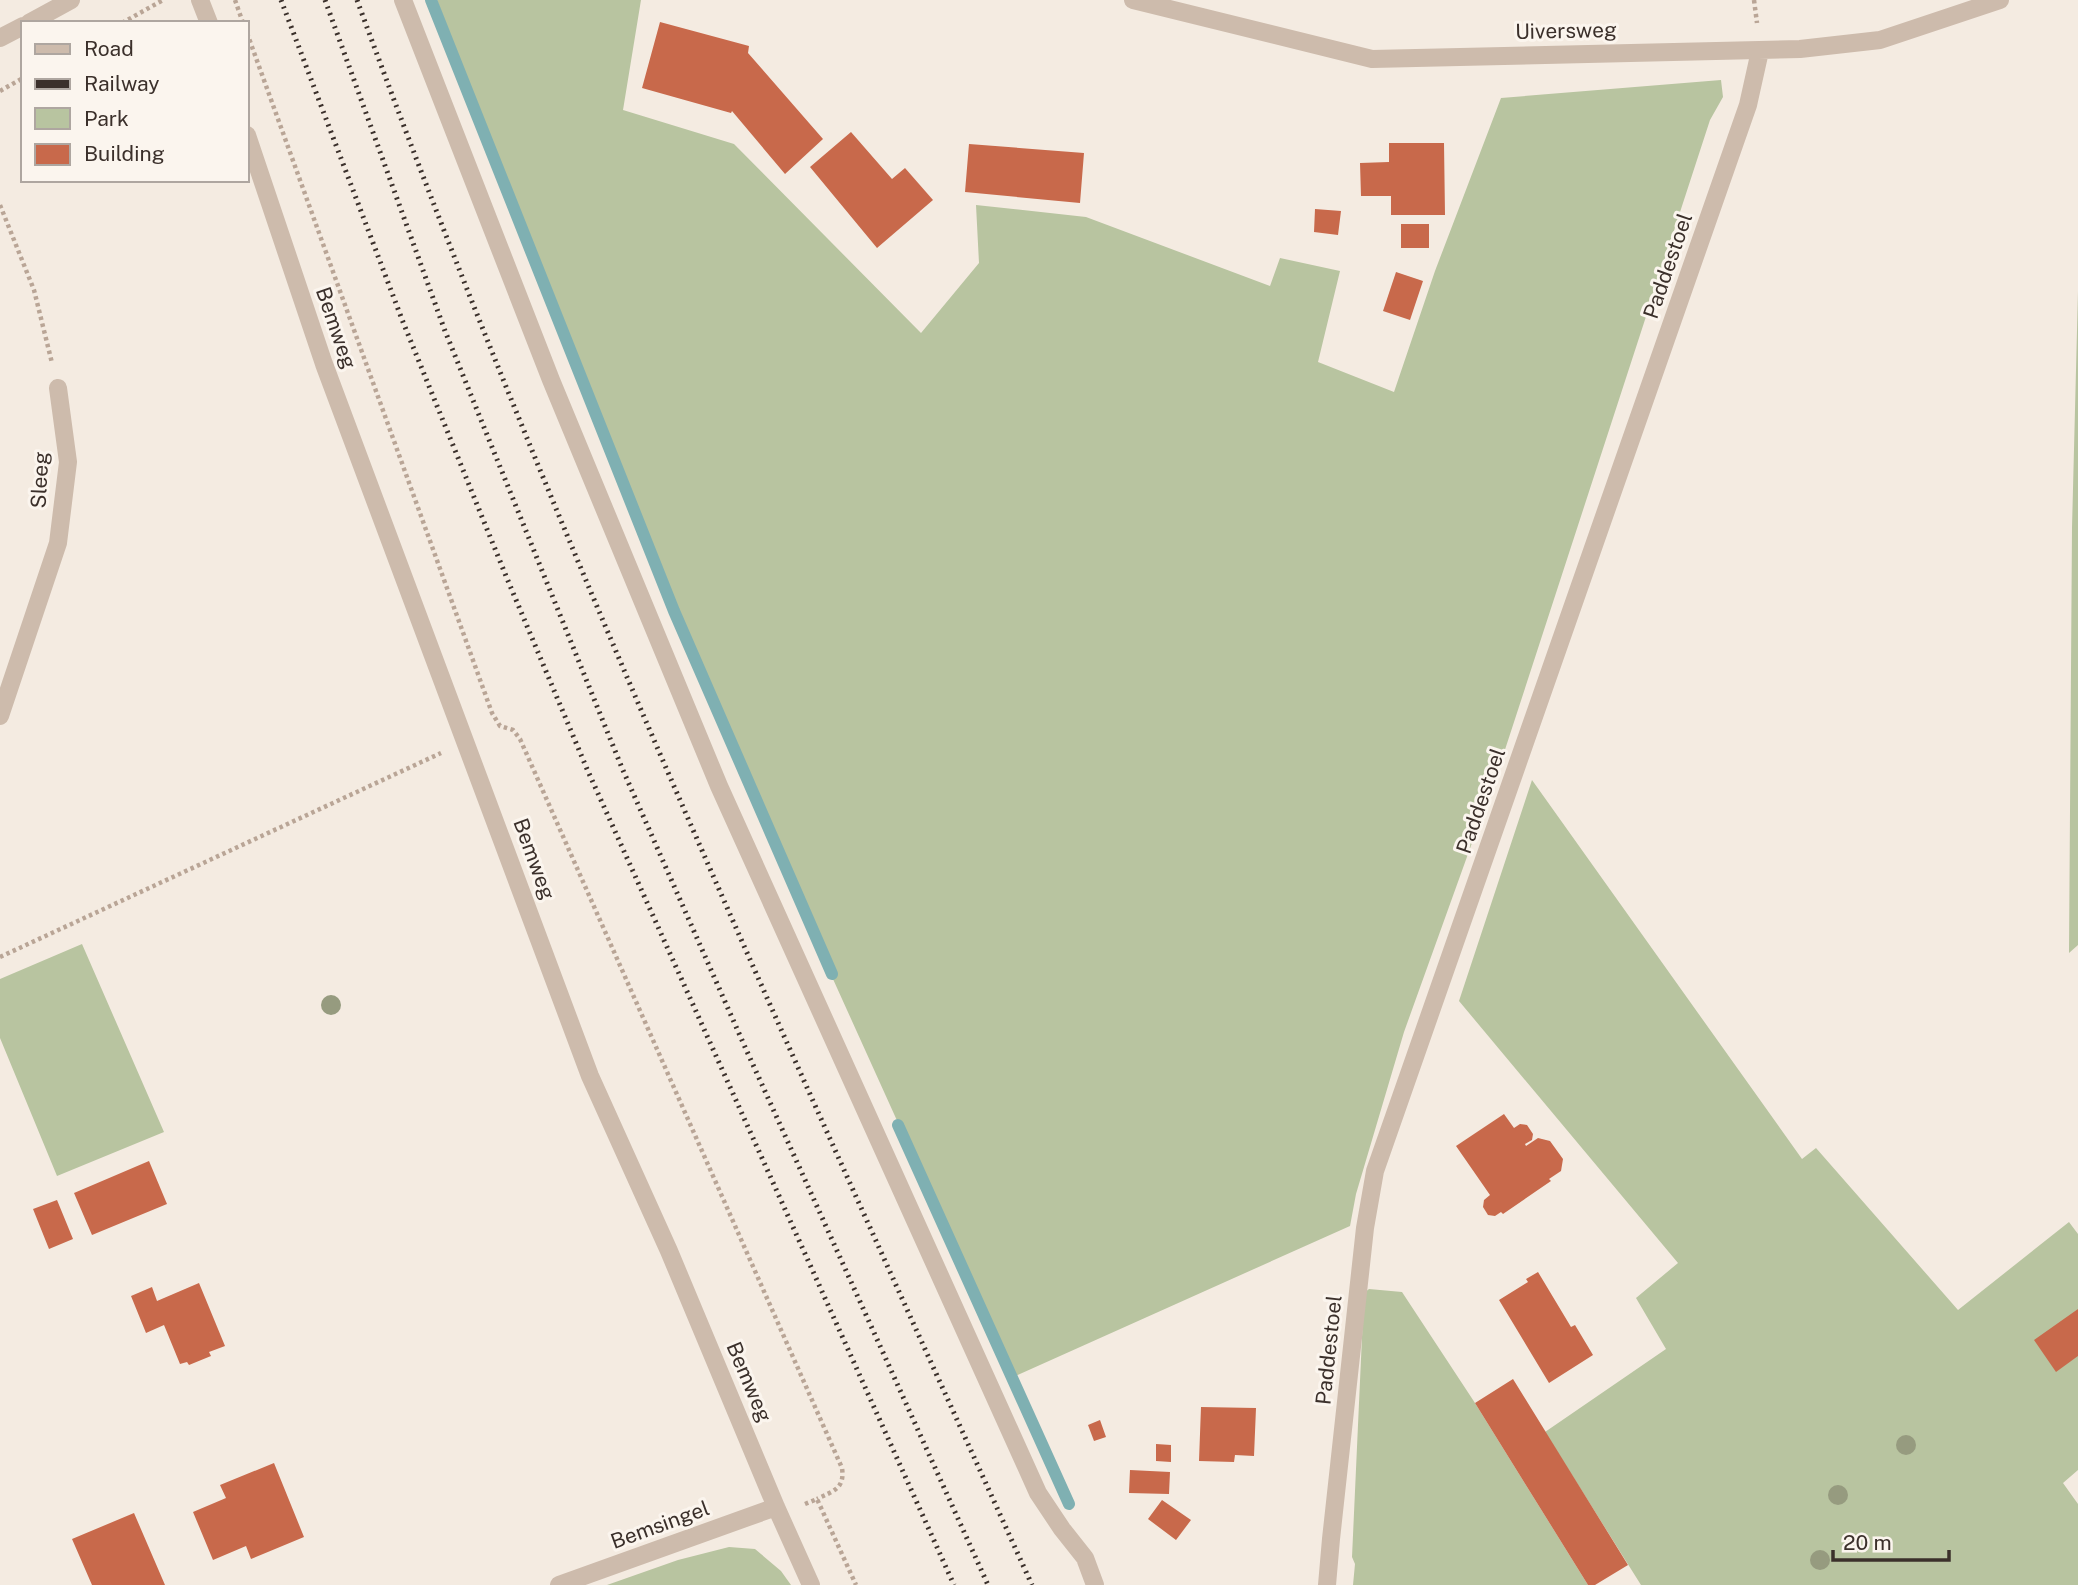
<svg xmlns="http://www.w3.org/2000/svg" width="2078" height="1585" viewBox="0 0 2078 1585" font-family="'Public Sans',sans-serif">
  <rect width="100%" height="100%" fill="#f4ebe1"/>
  <path fill="#b8c4a0" d="M437 0H641L623 110 734 144 921 333 979 263 976 205 1086 217 1270 286 1280 258 1340 271 1318 362 1394 392 1435 271 1501 98 1721 80 1723 97 1710 120 1500 765 1404 1032 1356 1194 1350 1226 1013 1377 828 968 710 698 538 268Z
    M2078 291V945L2069 953 2072 528Z
    M1532 780 1802 1159 1816 1148 1958 1310 2069 1222 2078 1234V1470L2063 1483 2078 1504V1585H1641L1545 1432 1666 1349 1636 1298 1678 1263 1459 1001Z
    M82 944 164 1132 57 1176 0 1038V979Z
    M1369 1289 1402 1292 1475 1403 1588 1585H1353L1355 1564 1352 1557 1364 1293Z
    M729 1547 755 1549 781 1571 791 1585H607L678 1560Z"/>
  <g fill="none" stroke-linecap="round" stroke-linejoin="round">
    <path stroke="#7fb0b2" stroke-width="12" d="M431 0 674 611 832 974
      M898 1125 1069 1504"/>
  </g>
  <path fill="#c8694b" d="M660 22 749 46 748 53 823 139 785 174 732 111 731 113 642 88Z
    M851 132 892 179 905 168 933 200 877 248 810 167Z
    M1389 143H1444L1445 215H1391V196H1361L1360 163 1389 162Z
    M969 144 1084 153 1080 203 965 192Z
    M1315 209 1341 211 1338 235 1314 232Z
    M1401 224H1429V248H1401Z
    M1396 272 1423 281 1410 320 1383 311Z
    M1504 1114 1514 1128 1520 1124 1527 1125 1533 1134 1532 1140 1525 1144 1526 1146 1538 1138 1550 1141 1563 1159 1561 1171 1549 1179 1551 1181 1503 1214 1501 1212 1495 1216 1488 1215 1483 1207 1484 1200 1490 1195 1456 1146Z
    M149 1161 167 1204 92 1235 74 1193Z
    M57 1200 73 1239 49 1249 33 1209Z
    M1538 1272 1571 1327 1575 1325 1593 1355 1549 1383 1499 1300 1528 1282 1526 1279Z
    M199 1283 225 1346 209 1352 211 1356 189 1365 187 1362 180 1364 164 1325 146 1333 131 1296 152 1287 157 1301Z
    M2078 1309V1356L2056 1372 2034 1340Z
    M1513 1379 1628 1565 1595 1585H1588L1475 1403Z
    M1201 1407 1256 1408 1254 1456 1235 1455 1234 1462 1199 1461Z
    M1100 1420 1106 1437 1094 1441 1088 1425Z
    M1156 1444 1171 1445V1462L1156 1461Z
    M274 1463 304 1537 251 1559 246 1546 213 1560 193 1512 226 1498 220 1485Z
    M1130 1470 1170 1472 1169 1494 1129 1493Z
    M1162 1500 1191 1520 1176 1540 1148 1519Z
    M134 1513 165 1585H92L72 1539Z"/>
  <g fill="none" stroke-linecap="round" stroke-linejoin="round">
    <path stroke="#b9a596" stroke-width="4.5" stroke-dasharray="3.5 3.5" stroke-linecap="butt" d="M235 0 243 23
      M1754 0 1757 23
      M122 23 163 0
      M247 33 492 713 500 726 513 730 520 739 842 1468C845 1489 833 1491 817 1499
      M0 91 23 78
      M0 205 34 290 52 363
      M0 957 441 753
      M805 1504 817 1499 856 1585"/>
    <path stroke="#cdbbac" stroke-width="18" d="M200 0 209 23
      M403 0 551 380 719 786 1038 1493 1062 1529 1085 1558 1095 1585
      M1133 0 1372 59 1800 49 1880 40 2000 0
      M29 23 71 0
      M0 38 23 26
      M247 135 324 364 590 1076 669 1251 776 1507 811 1585
      M0 716 58 543 68 462 58 388
      M559 1585 776 1507
      M1327 1585 1331 1539 1365 1228 1375 1171 1748 105 1760 51"/>
    <path stroke="#3b302b" stroke-width="5" stroke-dasharray="2 5" stroke-linecap="butt" d="M281 0 403 322 506 576 587 769 954 1585
      M325 0 445 331 622 768 745 1047 988 1585
      M357 0C554 540 795 1062 1032 1585"/>
  </g>
  <g fill="#969b7f">
    <circle cx="331" cy="1005" r="10"/>
    <circle cx="1906" cy="1445" r="10"/>
    <circle cx="1838" cy="1495" r="10"/>
    <circle cx="1820" cy="1560" r="10"/>
  </g>
  <g text-anchor="middle" stroke-width="6" stroke-linejoin="round" paint-order="stroke">
    <g font-size="21" fill="#3b302b" stroke="#fbf5ee">
      <text transform="translate(1566 31) rotate(-1)" y="7">Uiversweg</text>
      <text transform="translate(1668 266) rotate(-71)" y="7">Paddestoel</text>
      <text transform="translate(336 328) rotate(71)" y="7">Bemweg</text>
      <text transform="translate(40 480) rotate(-87)" y="7">Sleeg</text>
      <text transform="translate(1481 801) rotate(-71)" y="7">Paddestoel</text>
      <text transform="translate(534 859) rotate(70)" y="7">Bemweg</text>
      <text transform="translate(1329 1350) rotate(-84)" y="7">Paddestoel</text>
      <text transform="translate(749 1382) rotate(67)" y="7">Bemweg</text>
      <text transform="translate(660 1525) rotate(-20)" y="7">Bemsingel</text>
    </g>
  </g>
  <rect x="21" y="21" width="228" height="161" fill="#fbf5ee" stroke="#aea6a0" stroke-width="2"/>
  <rect x="35" y="44" width="35" height="10" fill="#cdbbac" stroke="#aea6a0" stroke-width="2"/>
  <text x="84" y="56" font-size="21" fill="#3b302b">Road</text>
  <rect x="35" y="79" width="35" height="10" fill="#3b302b" stroke="#aea6a0" stroke-width="2"/>
  <text x="84" y="91" font-size="21" fill="#3b302b">Railway</text>
  <rect x="35" y="108" width="35" height="21" fill="#b8c4a0" stroke="#aea6a0" stroke-width="2"/>
  <text x="84" y="126" font-size="21" fill="#3b302b">Park</text>
  <rect x="35" y="144" width="35" height="21" fill="#c8694b" stroke="#aea6a0" stroke-width="2"/>
  <text x="84" y="161" font-size="21" fill="#3b302b">Building</text>
  <path d="M1833 1550v10h116v-10" fill="none" stroke="#3b302b" stroke-width="3.5"/>
  <text x="1843" y="1550" font-size="21" fill="#3b302b" stroke="#fbf5ee" stroke-width="5" paint-order="stroke">20 m</text>
</svg>
